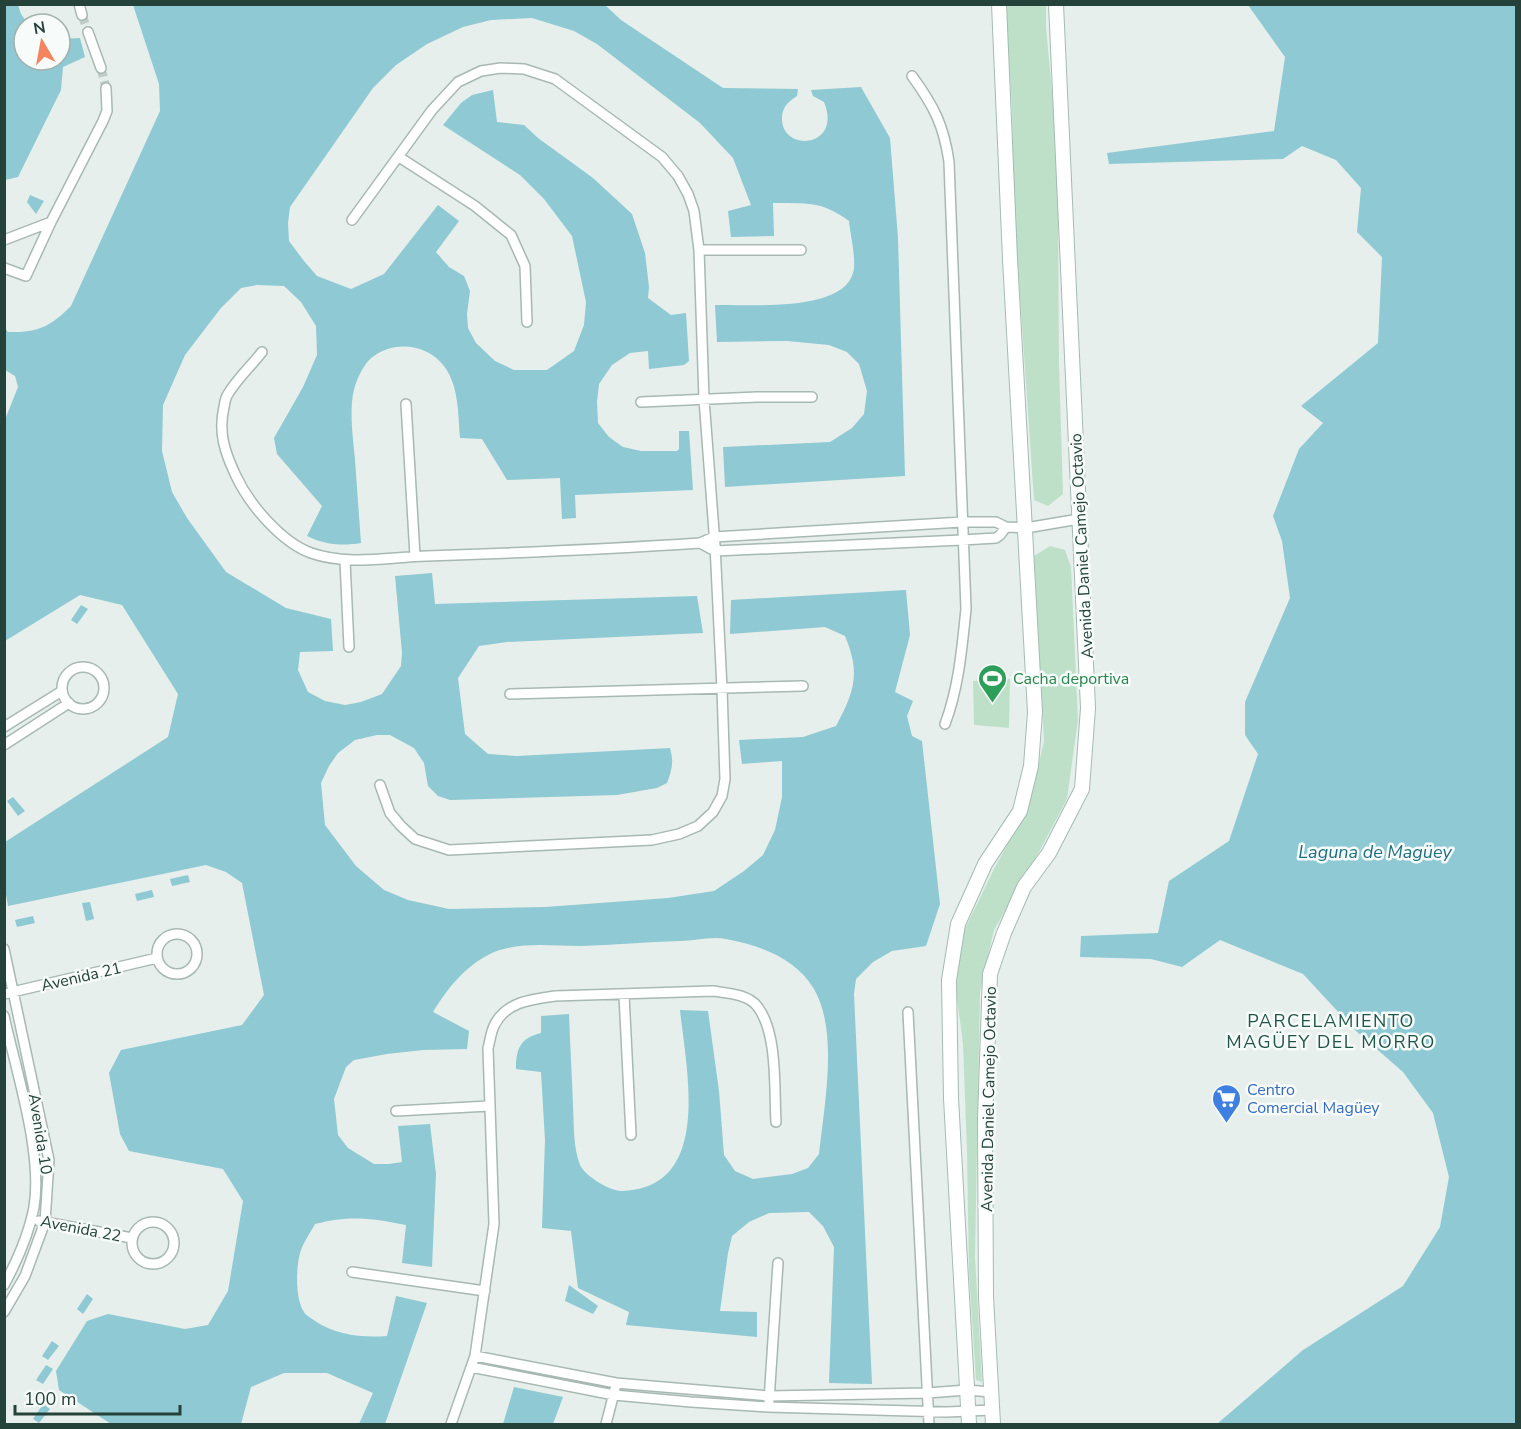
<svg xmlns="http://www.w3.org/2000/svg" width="1521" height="1429" viewBox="0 0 1521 1429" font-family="'Nunito Sans',sans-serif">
  <rect width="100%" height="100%" fill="#e6efeb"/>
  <path fill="#bfe0c8" d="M1005 5H1046V27L1055 124 1058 213 1059 364 1063 494 1048 506 1034 500 1014 209 1012 107Z
    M1050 546 1065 550 1071 567 1078 720 1067 799 1039 852 994 930 980 992 975 1257 982 1382 976 1380 969 1272 967 1151 963 1044 956 990 962 935 994 869 1029 805 1044 741 1034 556Z
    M1010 679 1009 728 974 725 973 681Z"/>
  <path fill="#8ec9d4" d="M5 4 18 5 21 14 28 24H24V60H60V39L80 38 85 57 63 67 61 90 18 177 5 180Z
    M133 5H605L621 20 723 88 798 89 797 96C789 101 782 107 782 118 781 153 843 148 824 102L813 96 811 90 861 87 890 138 898 238 905 476 725 487 723 447 830 442 852 428 864 414 867 391 859 364 847 352 829 345 787 341 717 342 715 305C748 304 842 313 853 273 857 261 850 234 849 221 820 200 808 204 773 203L774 236 731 237 728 211 751 205 733 158 700 123 597 44 574 31 532 18 491 20 463 27 427 44 396 65 373 88 290 207 288 223 289 241 304 261 317 276 351 289 384 274 438 205 459 221 436 252 449 267 464 276 470 291 467 314 468 328 476 343 495 361 514 370H547L574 351 584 325 586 302 572 236 544 199 520 175 443 125 461 103 472 95 493 90 497 122 524 125 538 138 593 178 632 214 645 253 649 287 648 298 671 315 686 313 689 361 684 365 649 369 648 351 630 353 612 365 599 384 597 402 598 423 609 437 623 447 641 451H677L679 449V431H689L693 490 575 495 576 518 562 519 560 478 507 480 482 439 460 438C458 414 459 386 444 366 428 345 396 340 374 356 367 360 361 371 358 378 347 401 353 436 355 460 357 488 359 515 361 543 342 546 325 545 307 536L322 506 277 454 274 438 303 387 317 355 316 326 301 302 284 286 257 285 241 288 221 308 185 355 163 405 162 451 172 492 187 518 226 572 286 608 331 619 333 651 300 652 298 670 308 692 325 701 345 705 361 702 382 694 401 666 402 653 395 576 432 573 435 604 697 596 703 633 507 642 479 646 458 678 465 734 488 754 517 756 670 748C674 762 672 770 667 783L657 788 617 795 450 800 438 796 428 786 424 763 414 748 390 735H377L355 740 338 753 329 766 321 783 325 825 356 866 384 890 408 900 449 909 545 907 668 898 714 891 744 871 763 855 775 830 782 797V761L742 764 739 740 803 737 836 726C854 692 861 674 845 636L825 627 730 634 731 600 906 590 910 635 895 692 913 701 907 716 912 736 922 741 940 904 926 946 892 951 873 962 856 979 854 994 872 1384 829 1383 834 1247 823 1226 809 1212 769 1213 749 1222 732 1236 728 1253 720 1311 757 1312V1337L626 1325 629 1312 578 1288 571 1231 542 1228 545 1140 541 1072 516 1069C516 1049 520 1038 541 1033V1016L569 1014C570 1045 572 1075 573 1106 574 1124 573 1147 580 1165 585 1176 610 1191 621 1191 714 1189 686 1069 680 1010L708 1011 719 1091 724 1155 735 1171 753 1179 792 1174 808 1168 819 1154C824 1106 839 1032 814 989 796 958 759 945 726 939 711 936 695 941 680 941 647 942 613 945 580 946 551 946 517 941 490 954 464 967 448 988 433 1012L469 1031 467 1049 423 1050 387 1054 354 1060 346 1067 334 1099 338 1135 348 1148 374 1164H389L402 1162 398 1126 430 1124 436 1174 432 1267 402 1263 406 1225C372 1218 349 1215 315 1224 310 1233 303 1243 300 1253 296 1268 295 1298 304 1312 306 1316 312 1318 315 1321 336 1335 362 1338 387 1336L396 1296 427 1303 385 1424H359L373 1393 327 1373H284L251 1387 241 1424H111L59 1390 56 1371 87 1321 108 1314 185 1329 208 1325 228 1291 243 1201 223 1169 129 1151 120 1134 109 1073 121 1050 242 1025 264 995 242 883 226 872 206 865 8 906 5 889V842L168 737 178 694 122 605 80 595 5 641 4 422 18 387 15 376 5 370V328L8 332C37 333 50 327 71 306L160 111 159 84Z
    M1248 5H1516V1424H1217L1303 1350 1403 1286 1440 1227 1449 1177 1433 1113 1403 1072 1356 1031 1303 974 1220 940 1182 967 1151 959 1080 957 1081 936 1158 933 1169 881 1229 841 1258 754 1245 735V702L1290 598 1282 541 1273 516 1299 449 1323 423 1301 406 1378 343 1382 257 1357 232 1361 188 1336 160 1302 146 1283 159 1109 164 1107 153 1274 131 1285 57Z
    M30 195 44 201 36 214 27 202Z
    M81 605 88 609 77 624 71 620Z
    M13 797 25 811 18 816 7 801Z
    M188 875 190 882 172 886 170 879Z
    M152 890 154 897 137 901 135 894Z
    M90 902 94 919 86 921 82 903Z
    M33 916 35 923 17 927 15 920Z
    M569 1285 598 1306 593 1314 565 1301Z
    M87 1294 93 1299 83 1314 77 1309Z
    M52 1341 59 1346 48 1360 42 1356Z
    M46 1365 53 1369 43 1384 36 1380Z
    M514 1387 563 1397 553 1424H503Z
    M43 1404 50 1409 39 1423 33 1419Z"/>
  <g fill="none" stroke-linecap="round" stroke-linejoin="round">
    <path stroke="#bfccc8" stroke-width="9" stroke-dasharray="9 4.5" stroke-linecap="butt" d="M82 15 88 32
      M101 68 106 88"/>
    <defs>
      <path id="minor" d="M79 4 82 15
        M88 32 101 68
        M912 76C934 106 944 126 949 162L966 609C962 647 959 687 945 724
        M399 157 475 206 511 235 525 266 527 322
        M352 220 432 110 458 82 481 71 501 68 524 69 555 79 662 157 678 176 688 194 694 211 699 250 704 399 715 545 722 689 725 779 722 796 713 812 698 826 679 834 652 840 449 850 415 839 401 826 390 813 380 785
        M4 240 51 222 103 121 107 111 106 88
        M699 250H801
        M4 268 26 276 51 222
        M262 352C251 366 237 379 228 394 225 398 225 403 224 407 218 433 225 453 236 476 249 504 281 542 311 553 349 566 388 557 427 556 518 553 609 549 700 543L714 537 962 522H996L1006 527 1026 528 1079 519
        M641 402 757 397H812
        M406 404 415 556
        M700 543 715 551 962 540 996 538 1000 535 1006 527
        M345 561 349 647
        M62 688a21 21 0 1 1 42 0a21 21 0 1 1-42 0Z
        M510 694 803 686
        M4 727 62 691
        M4 745 69 703
        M157 954a20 20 0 1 1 40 0a20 20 0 1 1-40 0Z
        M4 949 49 1160 45 1222 25 1276 4 1312
        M4 994 157 958
        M624 995 631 1135
        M908 1012 929 1424
        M4 1016C16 1071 43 1153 34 1207 29 1234 17 1261 4 1285
        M396 1111 489 1106
        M39 1221 132 1238
        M132 1243a21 21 0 1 1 42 0a21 21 0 1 1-42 0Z
        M352 1272 485 1291
        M475 1356 616 1383 769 1396 927 1393 967 1390 991 1392
        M471 1367 614 1395 691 1402 768 1407 947 1412 992 1410
        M769 1401 778 1263
        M451 1424 475 1356 494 1224 488 1048C490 1041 491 1032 494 1026 505 1002 532 999 555 996L713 991C726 993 748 994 757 1006 778 1032 774 1089 776 1122
        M606 1424 615 1389"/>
      <path id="secondary" d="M969 1424 951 1098 949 980 958 924 985 864 1020 811 1031 766 1035 712 1010 259 999 4
        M993 1424 986 1297 985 1119 990 974 1004 933 1024 887 1049 853 1082 789 1088 708 1056 4"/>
    </defs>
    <use href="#minor" stroke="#a8b8b2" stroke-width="12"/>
    <use href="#secondary" stroke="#a4bbb3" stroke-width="16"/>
    <use href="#minor" stroke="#fff" stroke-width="9"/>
    <use href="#secondary" stroke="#fff" stroke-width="14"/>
  </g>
  <defs>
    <symbol id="stadium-pin" viewBox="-11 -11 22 30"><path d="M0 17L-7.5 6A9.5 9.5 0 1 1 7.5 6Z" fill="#2e9e5b" stroke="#f7fbf9"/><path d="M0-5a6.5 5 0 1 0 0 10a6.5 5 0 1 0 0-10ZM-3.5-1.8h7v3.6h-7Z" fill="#fff"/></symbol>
    <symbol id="supermarket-pin" viewBox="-11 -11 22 30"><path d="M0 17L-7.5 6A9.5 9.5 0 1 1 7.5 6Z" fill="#3f7fe0" stroke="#f7fbf9"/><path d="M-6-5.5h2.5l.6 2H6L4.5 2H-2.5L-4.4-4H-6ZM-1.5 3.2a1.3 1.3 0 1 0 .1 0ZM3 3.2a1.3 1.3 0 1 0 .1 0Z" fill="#fff"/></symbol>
  </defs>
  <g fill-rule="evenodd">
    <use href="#stadium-pin" x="976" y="662" width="33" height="45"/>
    <use href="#supermarket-pin" x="1210" y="1082" width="33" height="45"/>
  </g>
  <g text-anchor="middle" stroke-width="5" stroke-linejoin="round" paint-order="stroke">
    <g font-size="16" fill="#24423a" stroke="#f7fbf9">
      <text transform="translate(1081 546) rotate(-93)" y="6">Avenida Daniel Camejo Octavio</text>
      <text transform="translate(81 976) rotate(-13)" y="6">Avenida 21</text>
      <text transform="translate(988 1099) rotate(-89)" y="6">Avenida Daniel Camejo Octavio</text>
      <text transform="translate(41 1134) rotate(81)" y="6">Avenida 10</text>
      <text transform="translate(81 1228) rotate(11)" y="6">Avenida 22</text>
    </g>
    <g font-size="16" fill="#27864d" stroke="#f7fbf9" text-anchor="start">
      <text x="1013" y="684">Cacha deportiva</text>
    </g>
    <g font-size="16" fill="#366cbe" stroke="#f7fbf9" text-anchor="start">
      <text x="1247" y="1095">Centro<tspan x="1247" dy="18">Comercial Magüey</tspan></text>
    </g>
    <g font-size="18" font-style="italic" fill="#1c6f80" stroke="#f7fbf9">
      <text x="1375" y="858">Laguna de Magüey</text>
    </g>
    <g font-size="18" letter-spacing="1.5" fill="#1f5548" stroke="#f7fbf9">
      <text x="1331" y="1027">PARCELAMIENTO<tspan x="1331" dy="21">MAGÜEY DEL MORRO</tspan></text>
    </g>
  </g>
  <rect width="1521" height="1429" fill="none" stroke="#24423a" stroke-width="12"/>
  <g transform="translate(42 42) rotate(350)"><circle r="28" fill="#f7fbf9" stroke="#a3b1ad" stroke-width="1.5"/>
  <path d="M0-4.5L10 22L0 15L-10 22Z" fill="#f4845f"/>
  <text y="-9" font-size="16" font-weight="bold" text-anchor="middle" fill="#24423a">N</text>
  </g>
  <path d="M15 1405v9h165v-9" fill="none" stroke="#24423a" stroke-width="3"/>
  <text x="24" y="1405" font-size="18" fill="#24423a" stroke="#f7fbf9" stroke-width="4.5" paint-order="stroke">100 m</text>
</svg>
